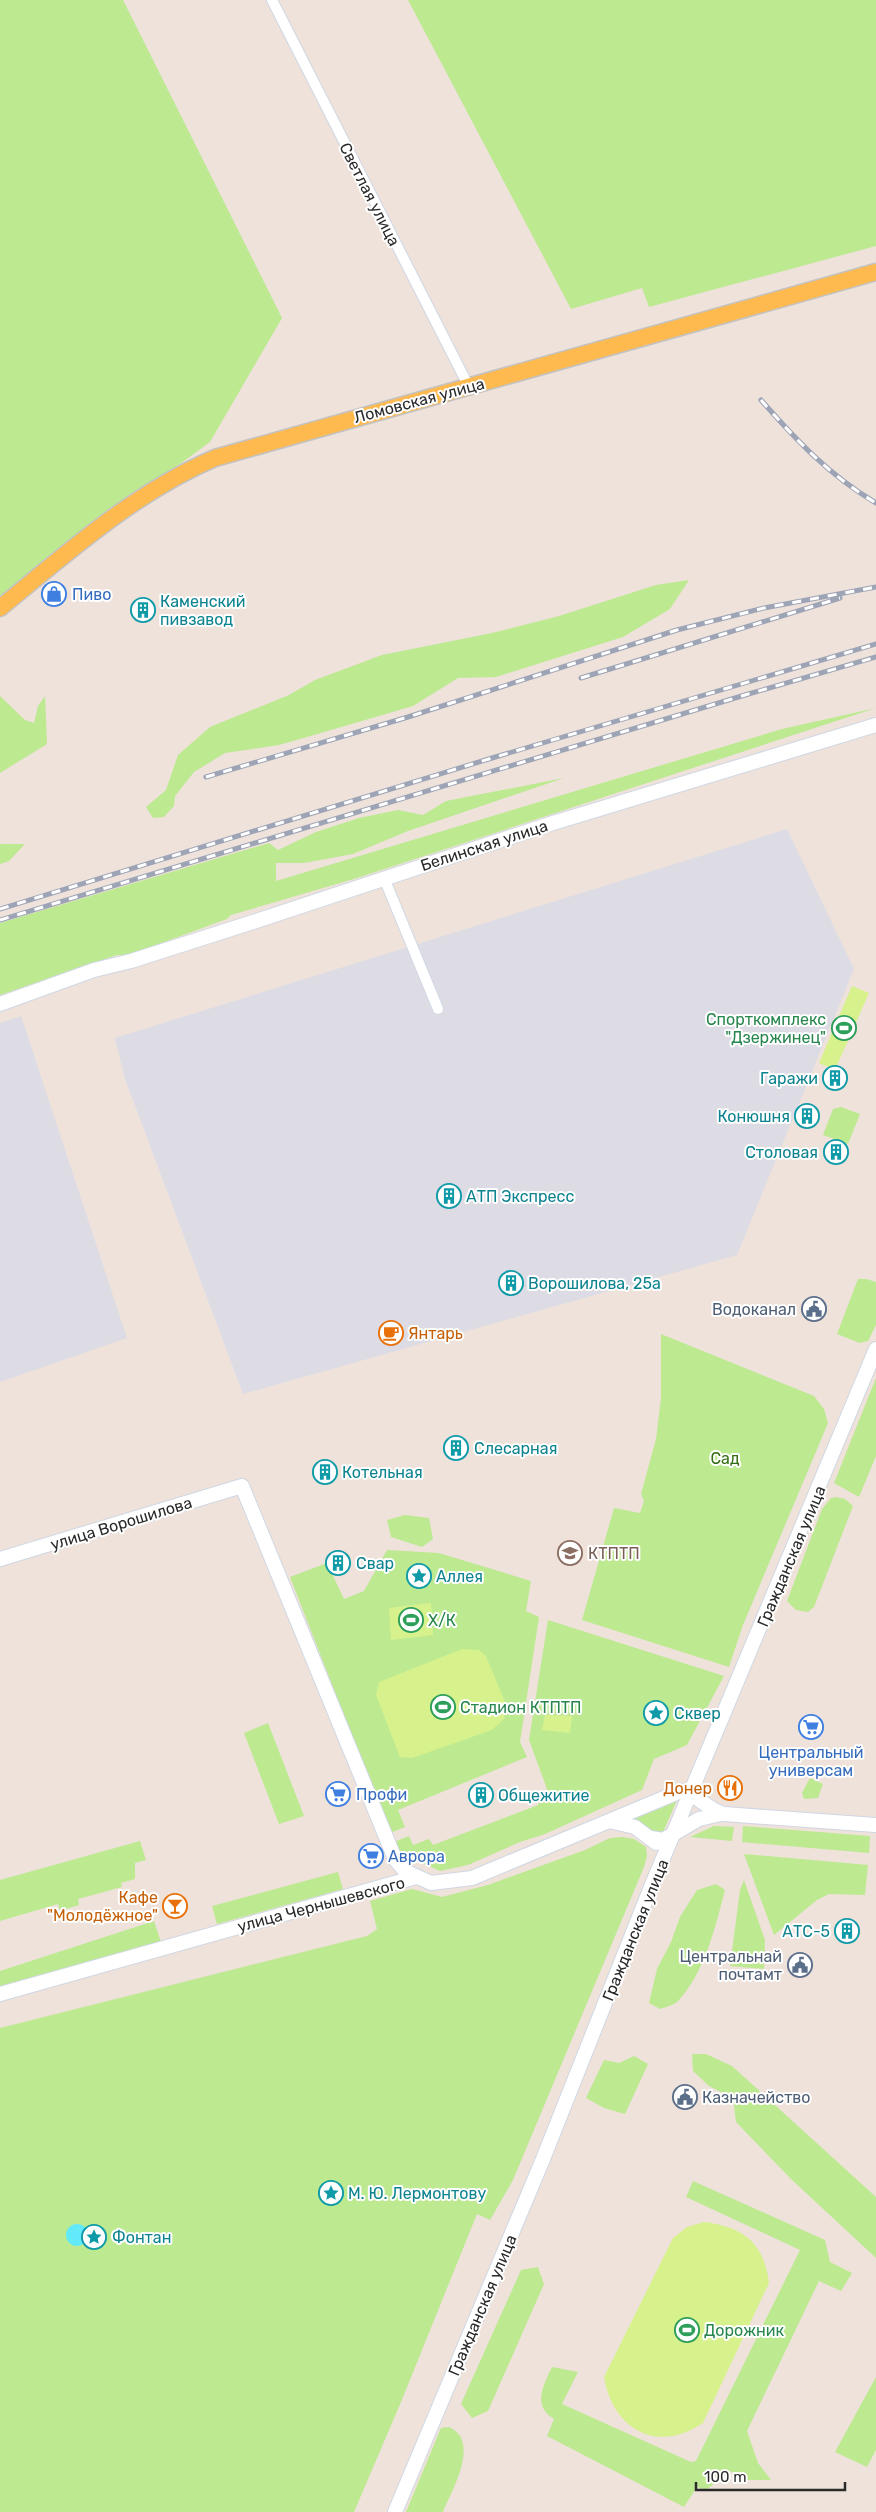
<svg xmlns="http://www.w3.org/2000/svg" width="876" height="2512" viewBox="0 0 876 2512" font-family="Rubik,sans-serif">
  <rect width="100%" height="100%" fill="#eee2da"/>
  <path fill="#dddce5" d="M787 829 854 969 737 1255 243 1394 125 1079 115 1038Z
    M21 1016 127 1338 0 1382V1023Z"/>
  <path fill="#bde991" d="M0 0H123L282 318 210 442 0 596Z
    M408 0H876V246L649 307 642 288 571 309Z
    M689 580 670 609 623 637 496 677 458 678 413 706 314 735 279 745 225 753 194 772 175 796 174 806 164 817 153 818 146 807 166 790 178 755 210 727 289 695 315 680 382 655 492 633 559 616 656 585Z
    M0 696 25 720 34 723 38 706 45 696 47 744 0 773Z
    M876 708 357 878 231 915 227 919 126 956 117 955 0 995V923L269 843 278 850 316 832 359 818 398 810 423 815 446 801 564 778 408 831 353 854 304 863H276V881L782 729Z
    M0 844H25L9 861 0 864Z
    M841 1107 860 1114 848 1144 823 1135 833 1109Z
    M858 1279H866L876 1282V1325L868 1341 860 1343 837 1334Z
    M661 1334 814 1396 824 1409 828 1423 743 1625 729 1667 582 1620 614 1508 640 1513 644 1501 641 1494 656 1439 661 1398Z
    M876 1378V1456L859 1497 834 1483Z
    M836 1497 845 1499 853 1506 814 1607 808 1612 796 1610 787 1601 822 1509 831 1498Z
    M405 1515 429 1518 433 1539 422 1547 391 1537 387 1520Z
    M387 1550 439 1553 531 1581 526 1611 539 1617 520 1742 527 1757 398 1810 405 1827 390 1833 290 1577 327 1563 344 1599 364 1591Z
    M548 1620 724 1676 687 1745 654 1759 642 1790 545 1834 520 1842 468 1865 440 1871 400 1853 394 1842 409 1836 413 1845 429 1839 433 1845 538 1805 547 1789 529 1740Z
    M268 1723 304 1816 279 1824 244 1733Z
    M810 1778 823 1784 818 1798 804 1799 802 1793Z
    M677 1800 661 1837 646 1826 627 1818Z
    M714 1826 734 1827 732 1841 690 1837Z
    M743 1826 870 1836 869 1853 742 1842Z
    M622 1837 634 1839 646 1847 647 1856 644 1867 513 2180 490 2220 477 2214 401 2402 354 2512H0V2028L367 1936 377 1929 370 1901 412 1889 442 1897 488 1885 585 1850 610 1838Z
    M140 1841 146 1860 135 1863V1879L121 1883 122 1887 78 1899 79 1905 60 1911 58 1904 0 1921V1880Z
    M744 1854 868 1865 865 1895 829 1894 817 1900 774 1935Z
    M338 1872 343 1889 217 1924 212 1906Z
    M744 1880 765 1940 764 1969 730 1966 740 1890Z
    M716 1884 725 1890C715 1928 705 1972 678 2001 674 2005 666 2007 660 2009L649 2003 657 1969 671 1942 680 1917 697 1890Z
    M154 1921 161 1942 0 1989V1971Z
    M692 2054H706L732 2066 876 2197V2258L791 2179 736 2122 733 2098 709 2086 693 2071Z
    M634 2056 648 2064 625 2114 604 2108 586 2098 604 2060 619 2063Z
    M693 2181 825 2240 830 2262 852 2273 841 2291 819 2281 747 2431 758 2463 771 2480H747L730 2471 706 2490 697 2487 684 2507 547 2436 554 2419C532 2406 543 2386 552 2367L578 2372 562 2404 691 2462 696 2461 800 2250 686 2197Z
    M538 2267 544 2284 488 2411 472 2418 461 2404 521 2270Z
    M876 2377V2450L867 2467 835 2452Z
    M449 2427C481 2441 452 2490 443 2512H406L441 2428Z"/>
  <path fill="#d7f28c" d="M852 986 869 993 835 1070 819 1063Z
    M431 1603 433 1635 391 1640 389 1608Z
    M462 1649 479 1650 486 1656 505 1702 504 1719 492 1730 412 1758 400 1757 376 1695 379 1682Z
    M545 1715 572 1716 570 1733 542 1730Z
    M704 2222C743 2227 764 2242 769 2283L703 2423C657 2454 613 2430 604 2377L673 2238 687 2227Z"/>
  <path fill="#63eafa" d="M66 2235a11 11 0 1 1 22 0a11 11 0 1 1-22 0Z"/>
  <g fill="none" stroke-linecap="round" stroke-linejoin="round">
    <defs>
      <path id="street" d="M272 0 469 387
        M384 878 438 1009"/>
      <path id="secondary" d="M0 1004 94 970 131 961 253 922 553 823 876 725
        M0 1559 242 1486 395 1859 405 1871 431 1883 472 1878 681 1791C696 1793 707 1810 724 1814L876 1825
        M609 1821 635 1827 656 1843
        M651 1838 663 1840 699 1819 721 1814
        M0 1994 416 1877
        M395 2512 543 2159 651 1887 876 1349"/>
      <path id="primary" d="M0 608C67 553 135 492 215 458L876 272"/>
    </defs>
    <use href="#street" stroke="#d0d7e4" stroke-width="12"/>
    <use href="#secondary" stroke="#d0d7e4" stroke-width="16"/>
    <use href="#primary" stroke="#c3c3c3" stroke-width="19"/>
    <use href="#street" stroke="#fff" stroke-width="10"/>
    <use href="#secondary" stroke="#fff" stroke-width="14"/>
    <use href="#primary" stroke="#feb94f" stroke-width="16"/>
    <defs>
      <path id="rail" d="M761 400C797 441 829 475 876 503
        M581 678 840 598
        M206 777 408 717 677 630 764 608 876 587
        M0 909 492 758 876 644
        M0 920 745 695 876 657"/>
    </defs>
    <use href="#rail" stroke="#9da4b6" stroke-width="5"/>
    <use href="#rail" stroke="#fff" stroke-width="3" stroke-dasharray="9" stroke-linecap="butt"/>
  </g>
  <defs>
    <symbol id="shop-ring" viewBox="-11 -11 22 22"><circle r="9.5" fill="#fff" stroke="#3f7fe0" stroke-width="1.5"/><path d="M-5-2.5h2.3a2.7 3.5 0 0 1 5.4 0H5L5.5 6h-11ZM-1.5-2.5h3a1.5 2.3 0 0 0-3 0Z" fill="#3f7fe0"/></symbol>
    <symbol id="building-ring" viewBox="-11 -11 22 22"><circle r="9.5" fill="#fff" stroke="#0f9aa8" stroke-width="1.5"/><path d="M-4-6H4V6H1V3H-1V6H-4ZM-2.5-4.3h1.7v1.8h-1.7ZM.8-4.3h1.7v1.8H.8ZM-2.5-1h1.7V.8h-1.7ZM.8-1h1.7V.8H.8Z" fill="#0f9aa8"/></symbol>
    <symbol id="stadium-ring" viewBox="-11 -11 22 22"><circle r="9.5" fill="#fff" stroke="#2e9e5b" stroke-width="1.5"/><path d="M0-5a6.5 5 0 1 0 0 10a6.5 5 0 1 0 0-10ZM-3.5-1.8h7v3.6h-7Z" fill="#2e9e5b"/></symbol>
    <symbol id="civic-ring" viewBox="-11 -11 22 22"><circle r="9.5" fill="#fff" stroke="#5c6f8a" stroke-width="1.5"/><path d="M-.6-6.5H3V-4.5H.6V-3L4-1V1h2V6H-6V1h2V-1L-.6-3ZM-1.2 2.5V6h2.4V2.5Z" fill="#5c6f8a"/></symbol>
    <symbol id="cafe-ring" viewBox="-11 -11 22 22"><circle r="9.5" fill="#fff" stroke="#e8710a" stroke-width="1.5"/><path d="M-5.5-4.5H6V0H3Q3 3.5 0 3.5H-2.5Q-5.5 3.5-5.5 0ZM3-3.2v2h1.7v-2ZM-6 4.5H4V6H-6Z" fill="#e8710a"/></symbol>
    <symbol id="university-ring" viewBox="-11 -11 22 22"><circle r="9.5" fill="#fff" stroke="#8d6e63" stroke-width="1.5"/><path d="M0-5L7-2L0 1L-7-2ZM-4 1L0 2.5L4 1V4Q0 6-4 4Z" fill="#8d6e63"/></symbol>
    <symbol id="sight-ring" viewBox="-11 -11 22 22"><circle r="9.5" fill="#fff" stroke="#0f9aa8" stroke-width="1.5"/><path d="M0-6L1.8-2.2L6-1.7L2.9 1.2L3.7 5.4L0 3.3L-3.7 5.4L-2.9 1.2L-6-1.7L-1.8-2.2Z" fill="#0f9aa8"/></symbol>
    <symbol id="supermarket-ring" viewBox="-11 -11 22 22"><circle r="9.5" fill="#fff" stroke="#3f7fe0" stroke-width="1.5"/><path d="M-6-5.5h2.5l.6 2H6L4.5 2H-2.5L-4.4-4H-6ZM-1.5 3.2a1.3 1.3 0 1 0 .1 0ZM3 3.2a1.3 1.3 0 1 0 .1 0Z" fill="#3f7fe0"/></symbol>
    <symbol id="restaurant-ring" viewBox="-11 -11 22 22"><circle r="9.5" fill="#fff" stroke="#e8710a" stroke-width="1.5"/><path d="M-5-6h1v4h1v-4h1v4h1v-4h1v5L-1.5 .5V6h-2V.5L-5-1ZM5-6V6H3V1.5H1.5Q1.5-4 5-6Z" fill="#e8710a"/></symbol>
    <symbol id="bar-ring" viewBox="-11 -11 22 22"><circle r="9.5" fill="#fff" stroke="#e8710a" stroke-width="1.5"/><path d="M-6-5H6L.8 .8V4.5H3.5V6h-7V4.5H-.8V.8Z" fill="#e8710a"/></symbol>
  </defs>
  <g fill-rule="evenodd">
    <use href="#shop-ring" x="40" y="580" width="28" height="28"/>
    <use href="#building-ring" x="129" y="596" width="28" height="28"/>
    <use href="#stadium-ring" x="830" y="1014" width="28" height="28"/>
    <use href="#building-ring" x="821" y="1064" width="28" height="28"/>
    <use href="#building-ring" x="793" y="1102" width="28" height="28"/>
    <use href="#building-ring" x="822" y="1138" width="28" height="28"/>
    <use href="#building-ring" x="435" y="1182" width="28" height="28"/>
    <use href="#building-ring" x="497" y="1269" width="28" height="28"/>
    <use href="#civic-ring" x="800" y="1295" width="28" height="28"/>
    <use href="#cafe-ring" x="377" y="1319" width="28" height="28"/>
    <use href="#building-ring" x="442" y="1434" width="28" height="28"/>
    <use href="#building-ring" x="311" y="1458" width="28" height="28"/>
    <use href="#university-ring" x="556" y="1539" width="28" height="28"/>
    <use href="#building-ring" x="324" y="1549" width="28" height="28"/>
    <use href="#sight-ring" x="405" y="1562" width="28" height="28"/>
    <use href="#stadium-ring" x="397" y="1606" width="28" height="28"/>
    <use href="#stadium-ring" x="429" y="1693" width="28" height="28"/>
    <use href="#sight-ring" x="642" y="1699" width="28" height="28"/>
    <use href="#supermarket-ring" x="797" y="1713" width="28" height="28"/>
    <use href="#restaurant-ring" x="716" y="1774" width="28" height="28"/>
    <use href="#supermarket-ring" x="324" y="1780" width="28" height="28"/>
    <use href="#building-ring" x="467" y="1781" width="28" height="28"/>
    <use href="#supermarket-ring" x="357" y="1842" width="28" height="28"/>
    <use href="#bar-ring" x="161" y="1892" width="28" height="28"/>
    <use href="#building-ring" x="833" y="1917" width="28" height="28"/>
    <use href="#civic-ring" x="786" y="1951" width="28" height="28"/>
    <use href="#civic-ring" x="671" y="2083" width="28" height="28"/>
    <use href="#sight-ring" x="317" y="2179" width="28" height="28"/>
    <use href="#sight-ring" x="80" y="2223" width="28" height="28"/>
    <use href="#stadium-ring" x="673" y="2316" width="28" height="28"/>
  </g>
  <g text-anchor="middle" stroke-width="4" stroke-linejoin="round" paint-order="stroke">
    <g font-size="16" fill="#2a2a2a" stroke="#fff">
      <text transform="translate(370 194) rotate(63)" y="6">Светлая улица</text>
      <text transform="translate(419 400) rotate(-15)" y="6">Ломовская улица</text>
      <text transform="translate(484 845) rotate(-18)" y="6">Белинская улица</text>
      <text transform="translate(121 1523) rotate(-17)" y="6">улица Ворошилова</text>
      <text transform="translate(791 1556) rotate(-67)" y="6">Гражданская улица</text>
      <text transform="translate(321 1904) rotate(-15)" y="6">улица Чернышевского</text>
      <text transform="translate(635 1930) rotate(-68)" y="6">Гражданская улица</text>
      <text transform="translate(482 2305) rotate(-67)" y="6">Гражданская улица</text>
    </g>
    <g font-size="16" fill="#366cbe" stroke="#fff" text-anchor="start">
      <text x="72" y="600">Пиво</text>
      <text x="811" y="1758" text-anchor="middle">Центральный<tspan x="811" dy="18">универсам</tspan></text>
      <text x="356" y="1800">Профи</text>
      <text x="388" y="1862">Аврора</text>
    </g>
    <g font-size="16" fill="#0d838f" stroke="#fff" text-anchor="start">
      <text x="160" y="607">Каменский<tspan x="160" dy="18">пивзавод</tspan></text>
      <text x="818" y="1084" text-anchor="end">Гаражи</text>
      <text x="790" y="1122" text-anchor="end">Конюшня</text>
      <text x="818" y="1158" text-anchor="end">Столовая</text>
      <text x="466" y="1202">АТП Экспресс</text>
      <text x="528" y="1289">Ворошилова, 25а</text>
      <text x="474" y="1454">Слесарная</text>
      <text x="342" y="1478">Котельная</text>
      <text x="356" y="1569">Свар</text>
      <text x="436" y="1582">Аллея</text>
      <text x="674" y="1719">Сквер</text>
      <text x="498" y="1801">Общежитие</text>
      <text x="830" y="1937" text-anchor="end">АТС-5</text>
      <text x="348" y="2199">М. Ю. Лермонтову</text>
      <text x="112" y="2243">Фонтан</text>
    </g>
    <g font-size="16" fill="#27864d" stroke="#fff" text-anchor="start">
      <text x="826" y="1025" text-anchor="end">Спорткомплекс<tspan x="826" dy="18">"Дзержинец"</tspan></text>
      <text x="428" y="1626">Х/К</text>
      <text x="460" y="1713">Стадион КТПТП</text>
      <text x="704" y="2336">Дорожник</text>
    </g>
    <g font-size="16" fill="#4e5e75" stroke="#fff" text-anchor="end">
      <text x="796" y="1315">Водоканал</text>
      <text x="782" y="1962">Центральнай<tspan x="782" dy="18">почтамт</tspan></text>
      <text x="702" y="2103" text-anchor="start">Казначейство</text>
    </g>
    <g font-size="16" fill="#c56008" stroke="#fff" text-anchor="end">
      <text x="408" y="1339" text-anchor="start">Янтарь</text>
      <text x="712" y="1794">Донер</text>
      <text x="158" y="1903">Кафе<tspan x="158" dy="18">"Молодёжное"</tspan></text>
    </g>
    <g font-size="16" fill="#346e13" stroke="#fff">
      <text x="725" y="1464">Сад</text>
    </g>
    <g font-size="16" fill="#785e54" stroke="#fff" text-anchor="start">
      <text x="588" y="1559">КТПТП</text>
    </g>
  </g>
  <path d="M696 2482v8h149v-8" fill="none" stroke="#2a2a2a" stroke-width="2.5"/>
  <text x="704" y="2482" font-size="15" fill="#2a2a2a" stroke="#ffffff" stroke-width="4" paint-order="stroke">100 m</text>
</svg>
